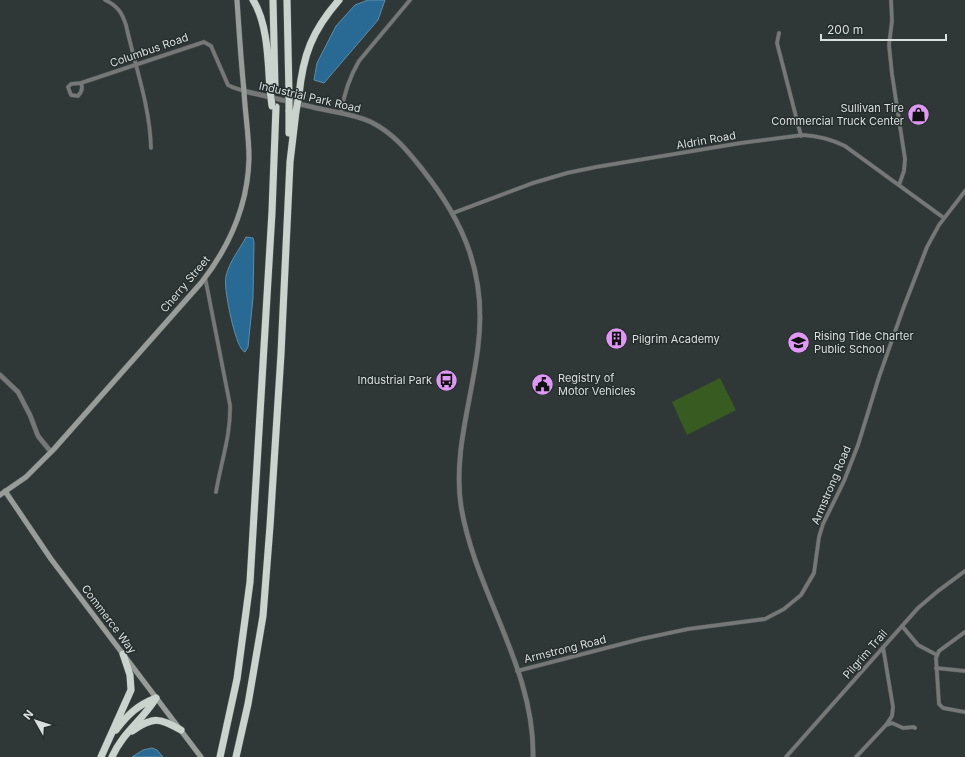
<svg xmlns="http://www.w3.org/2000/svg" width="965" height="757" viewBox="0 0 965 757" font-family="Inter,sans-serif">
  <rect width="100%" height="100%" fill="#303837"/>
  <path fill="#385b21" d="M720 378 736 410 687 435 672 402Z"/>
  <path fill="#286a93" stroke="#5d8daa" d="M368 0H385L378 20 324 83 314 80 317 63 336 26 355 5Z
    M246 237 253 238 254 242 253 298 248 347 245 352C243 351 242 350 241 348 234 338 223 287 226 276 229 262 240 249 246 237Z
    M152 748 157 750 163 757H132L143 750Z"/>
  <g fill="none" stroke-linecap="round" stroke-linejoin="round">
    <defs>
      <path id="minor" d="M105 0C118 6 122 13 126 25 135 66 150 106 151 148
        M891 0 892 21 889 45 892 74 905 159 904 171 899 185
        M779 33 777 43 801 136
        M81 83C83 88 81 93 78 96L71 95 68 87 71 84 81 83 204 42 211 46 228 85 232 87 244 91
        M341 113C344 93 349 78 359 61L410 0
        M453 213 533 183 567 173 596 167 741 143 803 135C819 136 831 139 845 146L944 218
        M205 277 230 405C231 435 221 462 216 492
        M902 626 918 645 937 655
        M965 632 939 651 936 658 939 704 943 708 965 712
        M883 647 893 707 892 716 886 725
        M936 668 965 671
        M517 671 641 639 688 629 765 619 784 609 801 595 814 573 819 537 823 524 844 481 858 445 879 377 903 309 927 247 939 225 965 191
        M786 757 918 608 938 591 965 571
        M856 757 886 725 892 723 903 728 914 727 915 728"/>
      <path id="tertiary" d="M244 91C268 97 292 102 316 108 334 112 354 114 371 122 393 133 407 150 422 169 465 223 487 276 478 347 472 399 453 453 461 506 475 592 535 668 533 757
        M0 375 18 392 30 415 38 436 51 452"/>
      <path id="secondary" d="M5 491 51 559 201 757
        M0 495 26 477 54 449 201 283C230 246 248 205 249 158 249 135 245 113 244 91 241 61 239 30 237 0"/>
      <path id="motorway" d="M253 0C268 24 268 62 270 90
        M273 0 275 88
        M287 0 289 94
        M299 95C303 55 312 31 339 0
        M289 110V133
        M116 730C128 714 138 705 156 698
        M132 731C154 716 159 718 181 730
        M101 757 131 690 130 675 123 654
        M112 757C123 732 143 720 156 698
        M220 757 237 679 250 582 272 212 276 107
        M236 757 248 704 263 616 270 526 281 354 290 162 296 111"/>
    </defs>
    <use href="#minor" stroke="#4f5655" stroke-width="4.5"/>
    <use href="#tertiary" stroke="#4f5655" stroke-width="5.5"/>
    <use href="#secondary" stroke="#4f5655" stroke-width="6"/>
    <use href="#motorway" stroke="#4f5655" stroke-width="8"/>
    <use href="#minor" stroke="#757876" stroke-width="3.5"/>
    <use href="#tertiary" stroke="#757876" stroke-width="4.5"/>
    <use href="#secondary" stroke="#989d9a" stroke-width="5"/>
    <use href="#motorway" stroke="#cad3ce" stroke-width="7"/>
    <defs>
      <path id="motorway-bridge" d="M270 90 272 106
        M289 94V110
        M296 111 299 95"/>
    </defs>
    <use href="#motorway-bridge" stroke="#4f5655" stroke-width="8" stroke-linecap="butt"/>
    <use href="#motorway-bridge" stroke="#cad3ce" stroke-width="7"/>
  </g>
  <defs>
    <symbol id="shop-disc" viewBox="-11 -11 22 22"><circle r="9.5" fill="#de98f3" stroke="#262e2d"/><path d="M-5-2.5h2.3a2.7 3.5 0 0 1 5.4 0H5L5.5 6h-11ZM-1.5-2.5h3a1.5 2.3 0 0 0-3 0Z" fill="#111"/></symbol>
    <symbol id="building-disc" viewBox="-11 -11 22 22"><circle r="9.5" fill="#de98f3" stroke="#262e2d"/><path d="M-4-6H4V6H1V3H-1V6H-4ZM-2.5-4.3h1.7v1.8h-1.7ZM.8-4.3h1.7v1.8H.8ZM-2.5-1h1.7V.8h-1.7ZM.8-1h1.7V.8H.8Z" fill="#111"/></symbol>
    <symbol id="school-disc" viewBox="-11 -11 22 22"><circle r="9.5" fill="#de98f3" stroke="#262e2d"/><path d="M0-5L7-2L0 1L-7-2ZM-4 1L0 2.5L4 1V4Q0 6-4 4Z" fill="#111"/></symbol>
    <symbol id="bus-disc" viewBox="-11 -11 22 22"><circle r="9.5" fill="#de98f3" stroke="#262e2d"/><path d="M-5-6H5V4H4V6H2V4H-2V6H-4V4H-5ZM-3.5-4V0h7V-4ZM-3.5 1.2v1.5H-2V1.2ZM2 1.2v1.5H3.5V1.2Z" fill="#111"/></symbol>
    <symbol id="civic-disc" viewBox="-11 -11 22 22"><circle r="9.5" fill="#de98f3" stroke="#262e2d"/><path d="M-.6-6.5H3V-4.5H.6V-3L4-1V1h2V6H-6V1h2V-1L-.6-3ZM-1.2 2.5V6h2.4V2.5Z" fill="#111"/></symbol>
  </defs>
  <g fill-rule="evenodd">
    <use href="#shop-disc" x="906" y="102" width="25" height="25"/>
    <use href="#building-disc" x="604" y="326" width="25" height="25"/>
    <use href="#school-disc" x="786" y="330" width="25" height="25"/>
    <use href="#bus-disc" x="434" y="368" width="25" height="25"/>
    <use href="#civic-disc" x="530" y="372" width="25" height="25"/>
  </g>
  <g text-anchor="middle" stroke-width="3" stroke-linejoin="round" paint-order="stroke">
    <g font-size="11" fill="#dadfde" stroke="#262e2d">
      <text transform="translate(149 50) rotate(-19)" y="4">Columbus Road</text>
      <text transform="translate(310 97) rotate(13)" y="4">Industrial Park Road</text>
      <text transform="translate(706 140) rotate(-10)" y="4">Aldrin Road</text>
      <text transform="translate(185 284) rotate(-50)" y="4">Cherry Street</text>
      <text transform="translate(831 485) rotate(-67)" y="4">Armstrong Road</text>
      <text transform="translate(109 619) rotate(53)" y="4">Commerce Way</text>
      <text transform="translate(565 649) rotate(-14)" y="4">Armstrong Road</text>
      <text transform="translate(865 654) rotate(-49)" y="4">Pilgrim Trail</text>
    </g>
    <g font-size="11" fill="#dadfde" stroke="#262e2d" text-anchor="start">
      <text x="904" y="112" text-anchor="end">Sullivan Tire<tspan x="904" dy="13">Commercial Truck Center</tspan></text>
      <text x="814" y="340">Rising Tide Charter<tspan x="814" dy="13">Public School</tspan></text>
      <text x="632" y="343">Pilgrim Academy</text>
      <text x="558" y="382">Registry of<tspan x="558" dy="13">Motor Vehicles</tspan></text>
      <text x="432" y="384" text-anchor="end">Industrial Park</text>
    </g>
  </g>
  <g transform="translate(36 721) rotate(309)" stroke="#262e2d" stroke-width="3" paint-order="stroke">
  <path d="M0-3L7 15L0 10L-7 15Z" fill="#dadfde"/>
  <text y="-6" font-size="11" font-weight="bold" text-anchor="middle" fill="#dadfde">N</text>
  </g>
  <path d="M821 34v6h125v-6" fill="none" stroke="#dadfde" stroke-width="2"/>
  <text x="827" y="34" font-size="12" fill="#dadfde" stroke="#262e2d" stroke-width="3" paint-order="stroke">200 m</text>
</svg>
